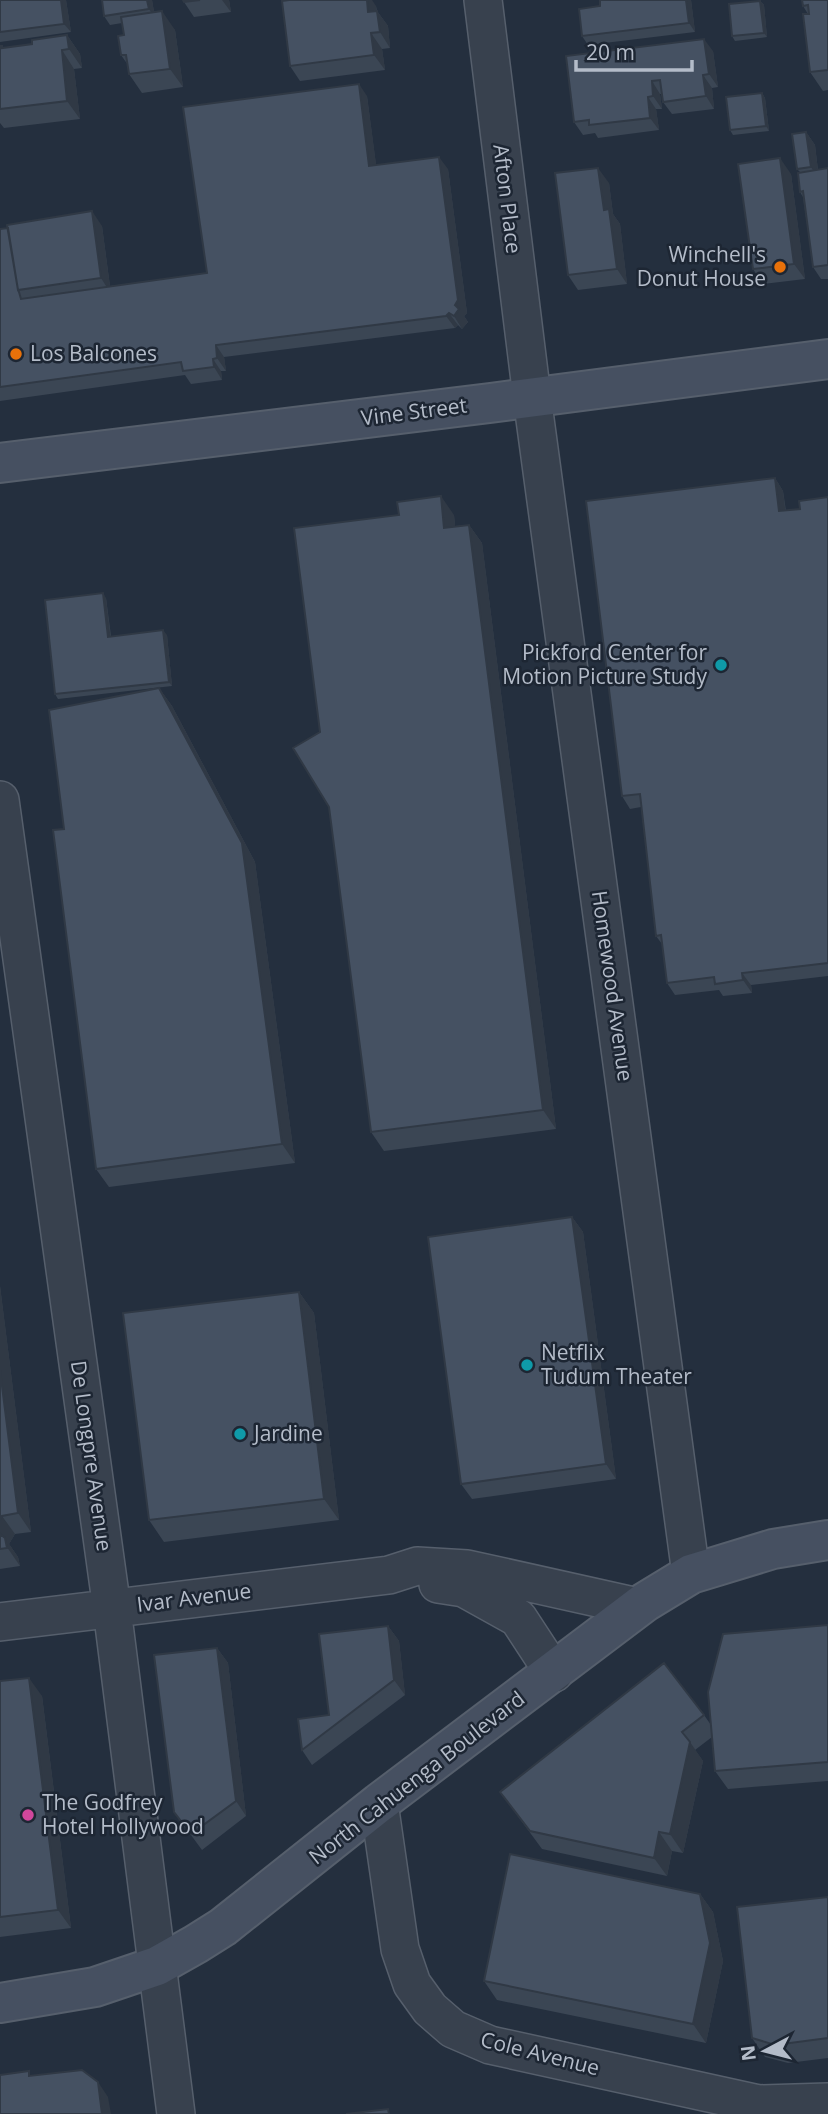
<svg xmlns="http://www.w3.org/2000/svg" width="828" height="2114" viewBox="0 0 828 2114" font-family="'Open Sans',sans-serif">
  <rect width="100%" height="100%" fill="#242f3e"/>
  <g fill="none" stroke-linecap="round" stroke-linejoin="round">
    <defs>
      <path id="street" d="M483 0 532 397 691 1574
        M0 800 112 1609 176 2114
        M438 1584 464 1588 518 1618 554 1673
        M0 1622 389 1575 417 1566 467 1569 638 1607
        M379 1803 400 1949 412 1984 430 2009 453 2029 490 2045 759 2104 828 2102"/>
      <path id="secondary" d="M0 463 490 403 828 359
        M0 2003 95 1987 157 1966 196 1944 223 1927 379 1803 645 1602 691 1574 773 1549 828 1540"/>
    </defs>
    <use href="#street" stroke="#565f6c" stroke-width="40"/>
    <use href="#secondary" stroke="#565f6c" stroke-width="42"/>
    <use href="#street" stroke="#38414e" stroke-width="37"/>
    <use href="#secondary" stroke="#465061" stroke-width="38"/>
  </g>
  <path fill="#3b4654" d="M0 0H66L71 32 0 42Z
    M102 0H152L154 12 175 30 183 87 142 93 129 74 128 65 121 55 124 35 122 23 110 25 104 16Z
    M183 0H229L231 12 194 17 184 2Z
    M600 0H691L695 32 588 45 582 36 600 6Z
    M828 0V90L823 91 810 72 808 14 803 6Z
    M760 1 764 5 767 37 735 41 732 36Z
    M376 6 377 11 388 26 390 48 382 49 385 70 300 81 290 66Z
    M67 35 80 54 82 68 74 69 80 119 4 128 0 123V46H2L3 48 32 44Z
    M713 51 718 87 712 88 714 109 672 114 663 102 662 94H660L662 109H656L659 130 598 138 595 133 583 135 574 122 566 56Z
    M762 93 765 98 769 131 733 135 730 130Z
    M367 96 376 165 448 169 467 313 464 316 468 322 462 329 458 325 455 328 224 357 226 371H221L222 380 191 384 185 375 0 401V229L102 226 110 286 207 273Z
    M806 132 815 145 818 170 828 168V279H821L813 267 803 197 800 192V172L797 169Z
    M791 174 805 279 763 284 753 269Z
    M609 183 613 214 620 224 627 284 578 290 568 275Z
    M775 478 783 491 786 511 800 509 828 497V976L751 985 752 993 723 996 719 990 675 995 667 983 662 944 656 936 641 807 630 809 622 796Z
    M454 515 455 526 469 525 482 543 556 1129 384 1151 371 1132 320 732Z
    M106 598 111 636 167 635 172 686 58 699 55 694Z
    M159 688 172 706 255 862 295 1163 109 1187 96 1169 64 829Z
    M572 1217 583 1232 616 1479 472 1499 461 1484Z
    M0 1286 31 1532 15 1534 9 1544 18 1557 20 1566 0 1569Z
    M299 1292 314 1313 339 1520 164 1542 149 1520Z
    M828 1625V1781L728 1789 715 1771 712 1737 695 1750 703 1761 683 1853 672 1851 667 1876 542 1849 500 1792 704 1715 711 1725Z
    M388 1626 399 1641 405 1695 312 1765 302 1750 329 1715Z
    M217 1648 228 1663 246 1816 202 1850 174 1812Z
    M0 1681 42 1696 71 1928 0 1937Z
    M700 1894 713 1912 723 1961 706 2043 497 2000 484 1981Z
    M828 1897V2058L788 2063 765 2057 752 2038Z"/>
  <path fill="#303945" d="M61 0H66L71 32 64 24Z
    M147 0H152L155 18 149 9Z
    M222 0H229L231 12Z
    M367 0H372L376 6 379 27 368 12Z
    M686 0H691L695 32 689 23Z
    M760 1 764 5 767 37 764 33Z
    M162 11 175 30 183 87 170 69Z
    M377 11 388 26 390 48 380 32Z
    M371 33 382 49 385 70 374 55Z
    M67 35 80 54 82 68 69 49Z
    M704 39 713 51 718 87 709 74Z
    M62 50 74 69 80 119 67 101Z
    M703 75 712 88 714 109 706 96Z
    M652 81 660 94 662 109 653 96Z
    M359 84 367 96 378 179 369 166Z
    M762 93 765 98 769 131 766 126Z
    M648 97 656 109 659 130 650 118Z
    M806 132 815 145 819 180 811 167Z
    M439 157 448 169 467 313 464 316 468 322 462 329 454 316 455 305Z
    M780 158 791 174 805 279 794 264Z
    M598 168 609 183 613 214 620 224 627 284 617 269 604 210Z
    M92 211 102 226 111 294 101 278Z
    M449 313 458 325 455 328 446 316Z
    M216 345 224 357 226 371 217 358Z
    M213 359 221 371 222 380 214 367Z
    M775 478 783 491 787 524 779 511Z
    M441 496 454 515 457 546 444 528Z
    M469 525 482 543 556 1129 543 1110Z
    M103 593 106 598 111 641 108 637Z
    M163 630 167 635 172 686 169 682Z
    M159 688 172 706 255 862 295 1163 282 1144Z
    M742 973 751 985 752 993 743 980Z
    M572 1217 583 1232 616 1479 606 1464Z
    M0 1286 31 1532 18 1513 0 1370Z
    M299 1292 314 1313 339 1520 324 1499Z
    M2 1516 15 1534 9 1544 18 1557 20 1566 0 1537V1520Z
    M388 1626 399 1641 405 1695 394 1680Z
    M217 1648 228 1663 246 1816 236 1801Z
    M29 1678 42 1696 71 1928 58 1910Z
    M690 1742 703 1761 683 1853 670 1834Z
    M659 1832 672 1851 667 1876 654 1858Z
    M700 1894 713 1912 723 1961 706 2043 693 2024Z
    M98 2082 108 2097 111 2114H102Z"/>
  <path fill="#455162" stroke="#303945" stroke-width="2" d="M0 0H61L64 24 0 32Z
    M102 0H147L149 9 104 16Z
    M183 0H200L184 2Z
    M289 0H367L368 12 377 11 380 32 371 33 374 55 290 66 282 1Z
    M600 0H686L689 23 582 36 579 9 600 6Z
    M802 0H828V70L810 72 803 14H809L808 5 803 6Z
    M760 1 764 33 732 36 729 4Z
    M162 11 170 69 129 74 126 55H121L118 36 124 35 121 17Z
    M67 35 69 49 62 50 67 101 0 109V46H2V48L32 44V40Z
    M704 39 709 74 703 75 706 96 663 102 660 80 652 81 653 96 648 97 650 118 589 125V120L574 122 566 56Z
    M359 84 369 166 439 157 458 300 455 305 459 309 454 316 449 313 446 316 216 345 217 358 213 359 214 367 183 371 181 362 0 387V229L8 228 18 290 19 292 21 299 207 273 183 107Z
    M762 93 766 126 730 130 726 97Z
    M806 132 811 167 797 169 792 134Z
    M780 158 794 264 753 269 738 164Z
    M598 168 604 210 609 209 617 269 568 275 555 173Z
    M828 168V265L813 267 803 191 800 192 798 173Z
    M92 211 101 278 18 290 7 225Z
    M775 478 779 511 800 509 799 501 828 497V963L742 973 743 980 715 984 714 977 667 983 661 935 656 936 640 794 622 796 586 501Z
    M441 496 444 528 469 525 543 1110 371 1132 329 807 293 748 320 732 294 528 399 515 397 502Z
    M103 593 108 637 163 630 169 682 55 694 45 600Z
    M159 688 242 843 282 1144 96 1169 53 830 64 829 49 710Z
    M572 1217 606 1464 461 1484 428 1237Z
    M299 1292 324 1499 149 1520 123 1313Z
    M0 1370 18 1513 2 1516 0 1520Z
    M0 1534 5 1538 7 1548 0 1549Z
    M828 1625V1762L715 1771 708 1692 723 1634Z
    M388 1626 394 1680 302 1750 298 1719 329 1715 319 1634Z
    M217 1648 236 1801 191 1834 174 1812 154 1655Z
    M664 1663 704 1715 682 1732 690 1742 670 1834 659 1832 654 1858 530 1831 500 1792Z
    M29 1678 58 1910 0 1917V1681Z
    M510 1854 700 1894 710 1943 693 2024 484 1981Z
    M828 1897V2038L775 2045 752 2038 737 1907Z
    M82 2070 98 2082 102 2114H0V2075L29 2071V2076Z
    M388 2109 389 2114H346Z"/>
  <g fill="#e8710a" stroke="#1d2633" stroke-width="2.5">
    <circle cx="780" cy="267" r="7"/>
    <circle cx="16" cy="354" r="7"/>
  </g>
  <g fill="#0f9aa8" stroke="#1d2633" stroke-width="2.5">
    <circle cx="721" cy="665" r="7"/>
    <circle cx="527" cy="1365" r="7"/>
    <circle cx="240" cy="1434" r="7"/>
  </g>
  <circle fill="#d1479c" stroke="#1d2633" stroke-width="2.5" cx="28" cy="1815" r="7"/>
  <g text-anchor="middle" stroke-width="5" stroke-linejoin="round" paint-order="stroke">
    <g font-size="21" fill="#b4bcc9" stroke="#1d2633">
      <text transform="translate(507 199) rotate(83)" y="7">Afton Place</text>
      <text transform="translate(414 412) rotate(-7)" y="7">Vine Street</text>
      <text transform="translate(612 986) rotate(82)" y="7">Homewood Avenue</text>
      <text transform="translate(91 1456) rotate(82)" y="7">De Longpre Avenue</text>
      <text transform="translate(194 1598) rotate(-7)" y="7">Ivar Avenue</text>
      <text transform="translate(417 1778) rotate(-38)" y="7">North Cahuenga Boulevard</text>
      <text transform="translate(540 2054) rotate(14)" y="7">Cole Avenue</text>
    </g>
    <g font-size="21" fill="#b4bcc9" stroke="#1d2633" text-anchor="start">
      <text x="766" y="262" text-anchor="end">Winchell's<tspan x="766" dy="24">Donut House</tspan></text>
      <text x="30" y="361">Los Balcones</text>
      <text x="707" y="660" text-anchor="end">Pickford Center for<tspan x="707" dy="24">Motion Picture Study</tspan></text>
      <text x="541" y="1360">Netflix<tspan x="541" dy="24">Tudum Theater</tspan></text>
      <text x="254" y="1441">Jardine</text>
      <text x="42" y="1810">The Godfrey<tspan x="42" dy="24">Hotel Hollywood</tspan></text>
    </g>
  </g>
  <g transform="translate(765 2051) rotate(263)" stroke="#1d2633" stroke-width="5" paint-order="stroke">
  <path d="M0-5L12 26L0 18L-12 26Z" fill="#b4bcc9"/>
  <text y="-10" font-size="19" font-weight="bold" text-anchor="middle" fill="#b4bcc9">N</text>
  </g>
  <path d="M576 60v10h116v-10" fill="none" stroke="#b4bcc9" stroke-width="3.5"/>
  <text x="586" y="60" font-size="21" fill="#b4bcc9" stroke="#1d2633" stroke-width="5" paint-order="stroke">20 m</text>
</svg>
